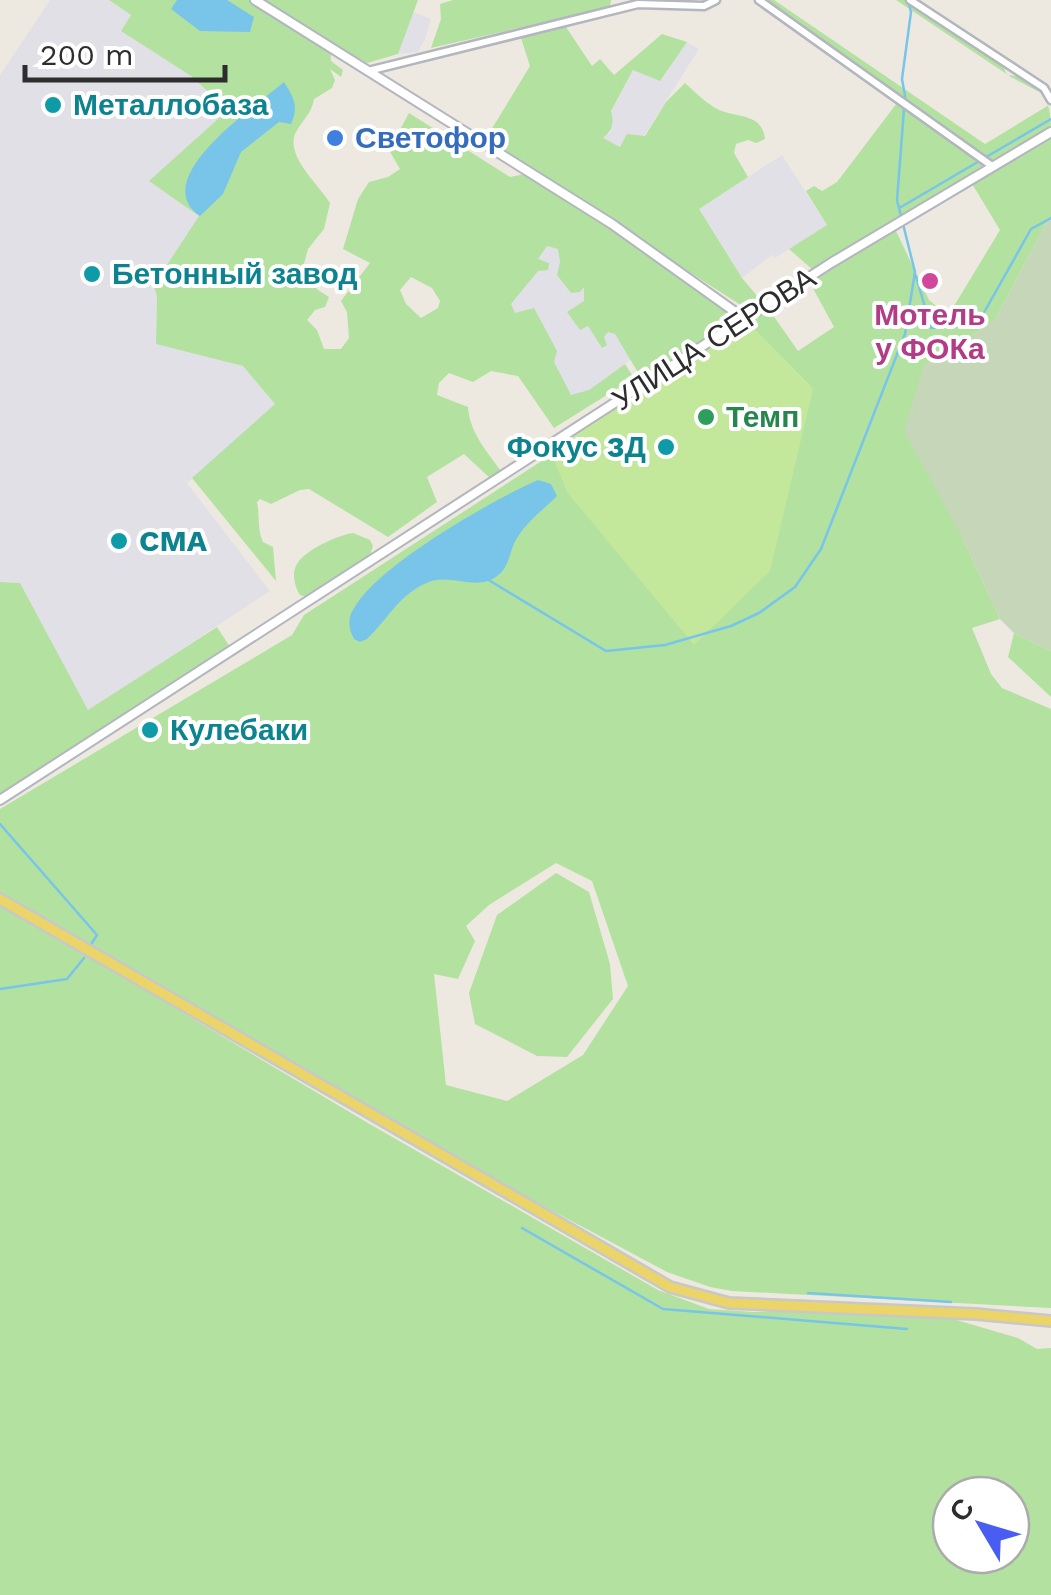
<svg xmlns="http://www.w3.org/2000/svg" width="1051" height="1595" viewBox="0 0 1051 1595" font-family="'Work Sans',sans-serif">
  <rect width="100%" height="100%" fill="#eee9e0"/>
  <path fill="#e2e0e7" d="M50 0H109L131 15 121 31 191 76 228 110 150 181 200 216 154 285 157 297 156 343 243 366 276 405 187 483 270 591 88 711 20 583 0 582V75Z
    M413 12 431 19 426 37 418 52 398 54Z
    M687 42 699 49 644 136 620 147 602 138 611 132V111L634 69 660 81Z
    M782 155 827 225 775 258 772 255 742 278 698 209Z
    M553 214 680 324 560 411 456 289Z"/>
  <path fill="#b2e1a0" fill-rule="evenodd" d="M109 0H418L398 54 367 63 330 42 331 61 343 70 341 77 330 69 335 80 332 88 314 99C312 114 301 121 295 134 286 157 319 185 330 203L324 229 308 249 302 271 318 290 329 297 325 307 315 310 307 320 317 330 324 349H341L349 338 347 312 341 301 370 263 343 249 358 199 369 182 388 177 400 169 389 150 409 113 510 177 525 174 611 226 721 302C726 312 729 319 722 329L643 381 615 334 608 332 604 337 607 345 602 348 588 326 580 330 567 312 584 301V287L580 292 571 293 557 275 560 262 558 249 547 246 538 259 549 263 548 270 538 271 511 304 515 313 534 308 557 351 554 362 571 395 589 390 625 364 634 378 554 428 518 376 491 371 473 382 449 373 439 383 437 395 468 407C469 431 487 452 501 471L491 479 464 454 427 477 437 502 388 537 309 489 300 490 271 504 260 499 257 502C260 517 257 529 263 542L273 547 276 581 192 478 275 404 243 366 156 344 157 297 154 285 199 216 149 181 228 110 191 76 121 31 131 15ZM411 277 432 288 440 301 438 308 421 318 406 304 400 290Z
    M453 0H611L610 7 431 48 441 19 440 4Z
    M763 0H774L985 144 1049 105 1041 93 1011 77 896 0H905L1003 66 1007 75C1039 76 1051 99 1051 127L990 162 926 115 986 164 813 270 789 249 827 225 806 191 814 186 822 191 837 182 900 99Z
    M566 27 592 66 600 59 614 75 662 34 687 42 660 81 633 70 611 111C614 123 613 130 603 138L620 147 627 134 645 136 666 102 685 83C695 92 707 104 719 110 738 118 762 113 765 139L756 143 748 140 736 144 734 153 748 177 699 209 742 278 763 303 757 307 742 306 485 140 530 66 521 38Z
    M1051 136V220L1047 222 994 321 923 367 963 539 1000 619 972 628 991 674 1002 688 1051 709V1308L732 1291 710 1287 667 1272 401 1130 343 1091 0 895V809L292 635 304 615 551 455 550 450 811 387 747 322 768 308 798 351 834 327 809 281 895 229 929 300 948 316 1000 230 971 182ZM556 863 592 881 628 986 583 1055 507 1101 446 1085 434 974 458 979 475 941 466 926 489 905Z
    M353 533 370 540 373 546 370 555 306 597 300 595C295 587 291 574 297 564 305 550 338 535 353 533Z
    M0 582 20 583 88 710 217 627 230 647 0 797Z
    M1014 633 1051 651V697L1008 657Z
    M556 873 589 892 610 964 613 999 567 1057 537 1056 475 1024 469 993 497 915Z
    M0 904 368 1123 658 1290 709 1309 754 1312 813 1310 953 1319 1018 1338 1037 1349 1051 1348V1595H0ZM951 1495H1011V1555H951Z"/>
  <path fill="#c5d7b8" d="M1051 220V651L1014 633 1000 619 963 539 904 431 923 367 994 321 1047 222Z"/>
  <path fill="#c3e89c" d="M747 322 813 389 770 571 694 645 567 492 550 450Z"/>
  <path fill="#79c5ea" d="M177 0H227L254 17 250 32 200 31 171 9Z
    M284 82C294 98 299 106 291 124L279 122 241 152 223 194 200 216C146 179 256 106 284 82Z
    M538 480 551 484 557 496C544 509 529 520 519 535 509 548 511 566 497 576 477 592 451 573 429 582 400 593 388 619 367 639L360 642 354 639C349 630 347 619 353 610 375 567 492 500 538 480Z"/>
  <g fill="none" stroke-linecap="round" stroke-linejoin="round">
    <path stroke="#79c5ea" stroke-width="2.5" d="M901 207 1051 119
      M916 276 931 328 977 325 1031 229 1051 218
      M487 579 606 651 665 645 731 626 759 613 795 587 821 549 905 334 915 272 897 200 905 96 902 79 911 12 908 0
      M0 824 97 935 92 943
      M0 989 67 979 84 958
      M522 1228 663 1309 907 1329
      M808 1293 951 1302"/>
    <defs>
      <path id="minor" d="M759 0 992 166
        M910 0 1044 88 1051 100
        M368 71 638 4 704 6 716 0"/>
      <path id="tertiary" d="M255 0 612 224 745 319"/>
      <path id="secondary" d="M0 800 831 263 1051 132"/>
      <path id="primary" d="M0 899 670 1287 729 1303 976 1314 1051 1321"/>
    </defs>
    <use href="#minor" stroke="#b3b5bf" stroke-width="11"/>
    <use href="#tertiary" stroke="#b3b5bf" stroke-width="12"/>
    <use href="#secondary" stroke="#b3b5bf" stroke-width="12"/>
    <use href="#primary" stroke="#c8c8c8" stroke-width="14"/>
    <use href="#minor" stroke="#fff" stroke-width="6"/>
    <use href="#tertiary" stroke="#fff" stroke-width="8"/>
    <use href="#secondary" stroke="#fff" stroke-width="8"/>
    <use href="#primary" stroke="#ebd568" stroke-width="9"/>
  </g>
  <g fill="#0f9aa8" stroke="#fff" stroke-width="4">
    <circle cx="53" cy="105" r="10"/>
    <circle cx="92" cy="274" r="10"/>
    <circle cx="666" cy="447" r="10"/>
    <circle cx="119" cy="541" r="10"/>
    <circle cx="150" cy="730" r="10"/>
  </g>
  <circle fill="#3f7fe0" stroke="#fff" stroke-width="4" cx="335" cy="138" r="10"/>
  <circle fill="#d1479c" stroke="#fff" stroke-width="4" cx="930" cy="281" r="10"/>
  <circle fill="#2e9e5b" stroke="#fff" stroke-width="4" cx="706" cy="417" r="10"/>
  <g text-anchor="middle" stroke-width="8" stroke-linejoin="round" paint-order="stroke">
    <g font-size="30" font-weight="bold" fill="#0d838f" stroke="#fff" text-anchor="start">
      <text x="73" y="115">Металлобаза</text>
      <text x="112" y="284">Бетонный завод</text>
      <text x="646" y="457" text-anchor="end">Фокус 3Д</text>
      <text x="139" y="551">CMA</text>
      <text x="170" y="740">Кулебаки</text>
    </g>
    <g font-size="30" font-weight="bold" fill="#366cbe" stroke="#fff" text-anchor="start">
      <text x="355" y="148">Светофор</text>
    </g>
    <g font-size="30" font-weight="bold" fill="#b23c85" stroke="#fff">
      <text x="930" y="325">Мотель<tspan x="930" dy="34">у ФОКа</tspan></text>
    </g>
    <g font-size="30" fill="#2d2d2d" stroke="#fff">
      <text transform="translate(714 339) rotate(-33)" y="10">УЛИЦА СЕРОВА</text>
    </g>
    <g font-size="30" font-weight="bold" fill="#27864d" stroke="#fff" text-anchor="start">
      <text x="726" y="427">Темп</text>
    </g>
  </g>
  <g transform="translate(981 1525) rotate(308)"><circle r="48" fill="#ffffff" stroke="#ababab" stroke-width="2.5"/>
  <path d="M0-8L18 38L0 25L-18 38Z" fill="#495df2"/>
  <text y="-15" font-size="28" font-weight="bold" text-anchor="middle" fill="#2d2d2d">С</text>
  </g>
  <path d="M25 65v15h200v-15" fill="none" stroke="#2d2d2d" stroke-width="5"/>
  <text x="40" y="65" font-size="30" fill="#2d2d2d" stroke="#ffffff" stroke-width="8" paint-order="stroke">200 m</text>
</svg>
